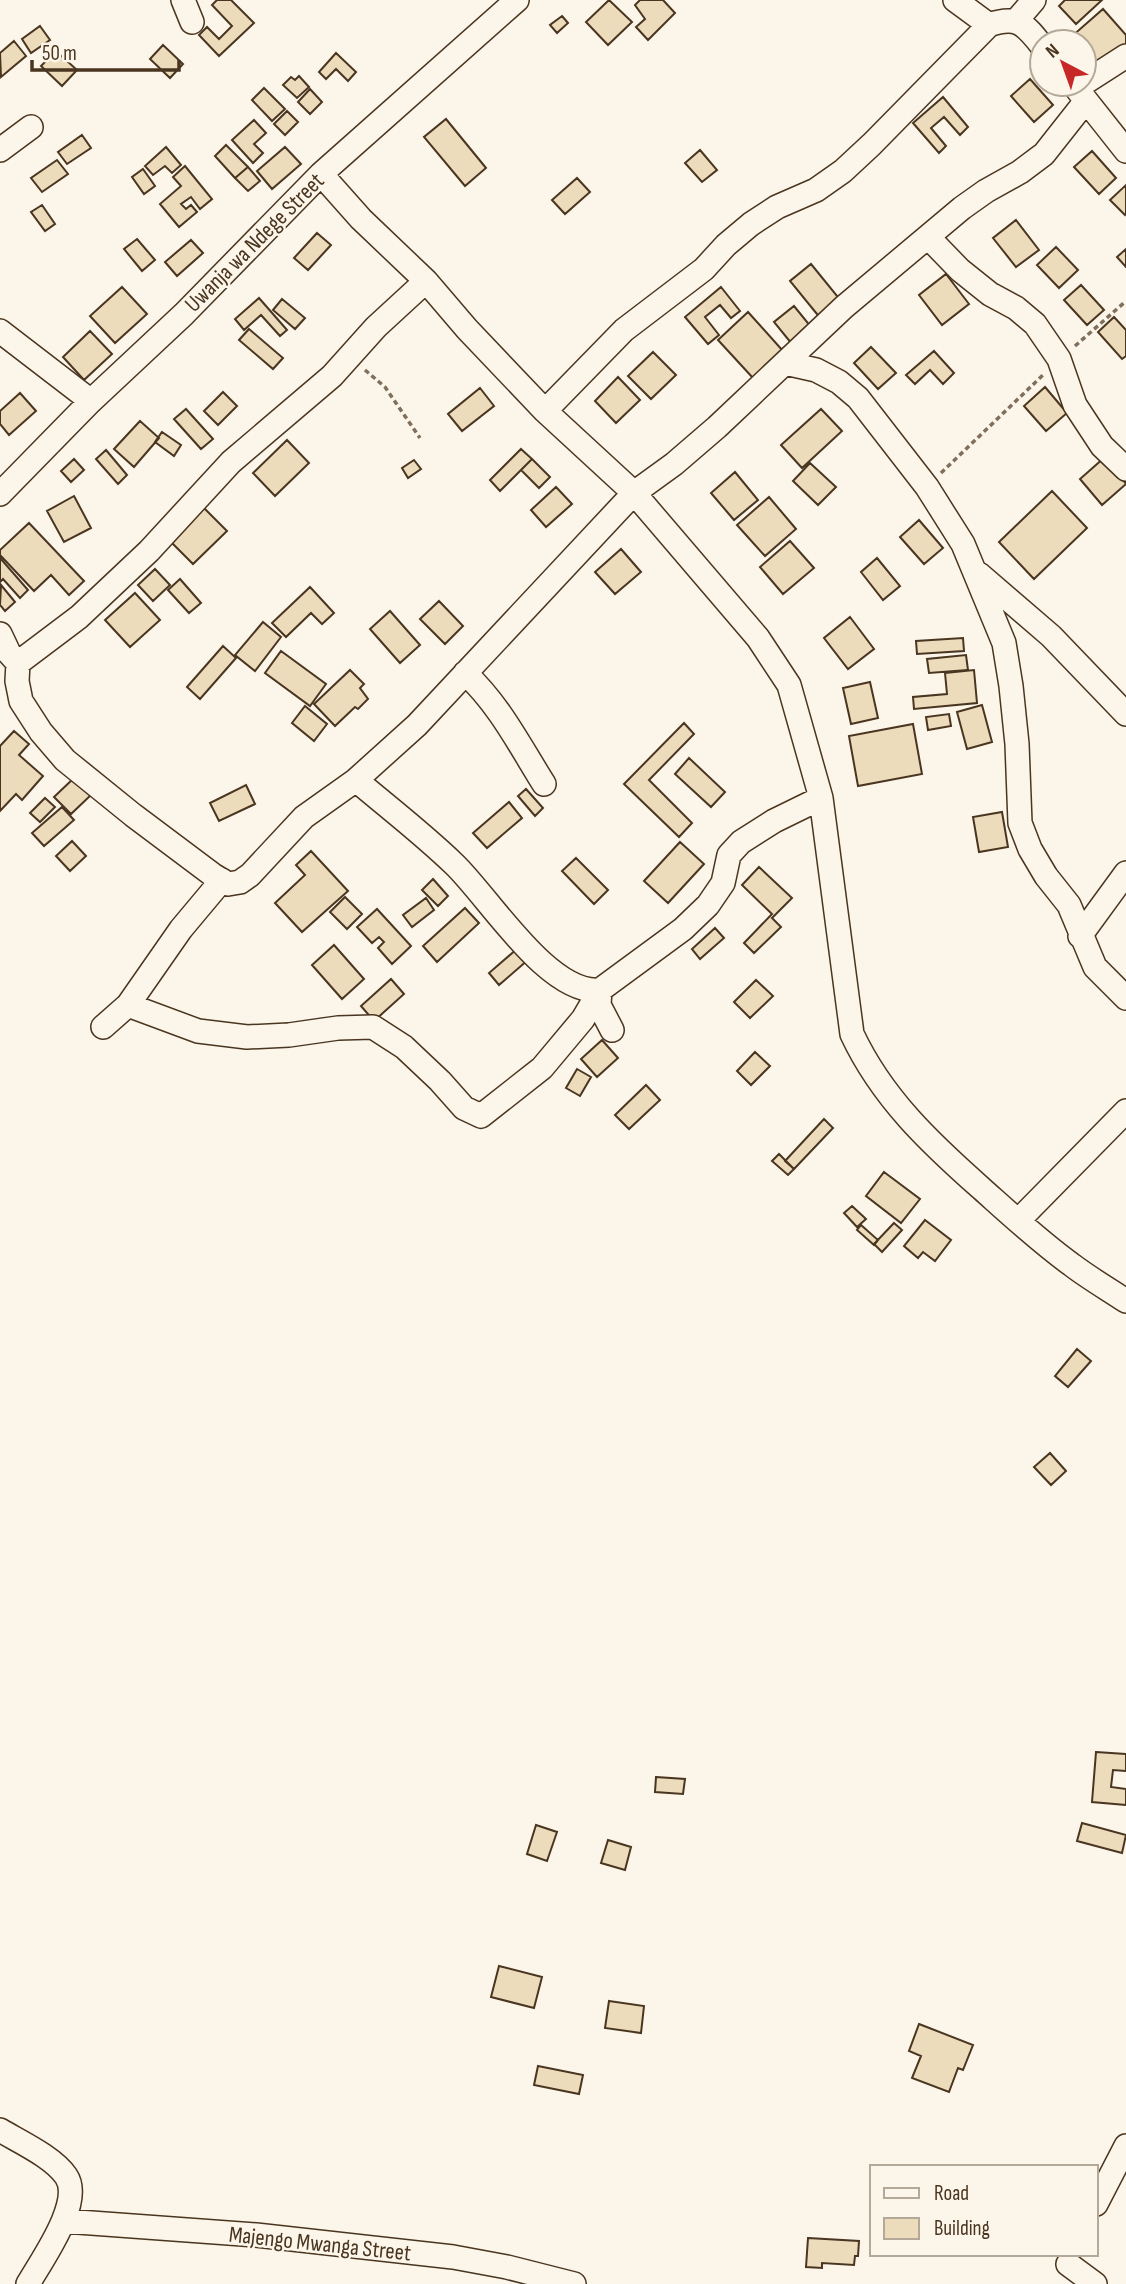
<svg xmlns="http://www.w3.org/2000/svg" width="1126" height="2284" viewBox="0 0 1126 2284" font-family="'Sofia Sans Condensed',sans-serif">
  <rect width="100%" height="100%" fill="#fbf6e9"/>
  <path fill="#ecdcbc" stroke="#4a3520" stroke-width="2" d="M217 0H231L254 23 219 56 199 35 207 27 219 39 232 26 212 5Z
    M609 0 632 22 608 45 586 22Z
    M640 0H663L675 13 648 40 636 27 645 19 635 5Z
    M1065 0H1102L1076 24 1059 6Z
    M1103 9 1126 35V44L1098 68 1084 52V42H1075L1071 37Z
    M562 16 568 23 557 33 550 25Z
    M40 26 50 40 31 53 22 39Z
    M14 41 26 56 1 77 0 53Z
    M163 45 183 64 170 78 150 59Z
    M56 51 77 70 62 86 41 66Z
    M336 53 356 72 348 81 336 69 326 79 319 72Z
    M299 76 309 87 297 98 283 85 291 77 295 80Z
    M1030 79 1053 105 1034 122 1011 96Z
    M264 88 285 109 272 121 252 100Z
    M310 89 322 102 310 114 298 102Z
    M943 97 968 127 960 135 944 117 931 128 946 146 939 153 913 123Z
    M287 111 298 122 285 135 274 124Z
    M446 119 486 168 465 186 424 137Z
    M254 120 266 133 254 144 263 153 253 163 232 140Z
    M82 135 91 148 67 164 58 152Z
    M226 145 248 167 235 178 215 156Z
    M166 147 181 165 172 173 165 166 153 175 145 166Z
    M285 147 301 164 272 189 257 171Z
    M700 150 717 170 702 182 685 163Z
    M1092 151 1116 178 1099 194 1074 167Z
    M57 160 68 174 42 192 31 178Z
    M185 166 212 199 200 209 191 197 181 204 186 209 191 205 197 212 179 227 160 204 181 186 173 177Z
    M248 167 260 181 248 191 235 178Z
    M143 169 155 186 144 194 132 177Z
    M577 178 590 192 565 214 552 200Z
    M1126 185V214L1125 215 1110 200Z
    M42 205 55 224 45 231 31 212Z
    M1016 220 1039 250 1016 267 993 238Z
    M317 233 331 245 308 270 294 258Z
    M137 239 155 260 142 271 124 249Z
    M191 240 203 253 177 276 165 262Z
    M1056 247 1078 270 1059 288 1037 265Z
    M1126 249V267L1117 257Z
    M811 264 842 302 821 319 790 281Z
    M946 274 969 304 942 325 919 295Z
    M1081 285 1104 310 1087 325 1064 300Z
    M122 287 147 314 115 343 90 316Z
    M721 287 740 311 731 318 720 305 705 317 719 335 708 344 685 317Z
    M259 298 287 330 280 336 261 315 244 330 235 319Z
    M282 299 305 318 295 329 273 310Z
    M794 306 816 333 796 349 774 322Z
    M748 312 783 351 753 378 718 340Z
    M1114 317 1126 330V356L1122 359 1098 332Z
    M249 329 283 358 273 369 239 340Z
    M90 331 112 354 84 380 63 357Z
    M871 347 896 373 878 389 854 363Z
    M934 351 954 373 943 384 930 370 915 384 906 375Z
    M653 352 676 375 651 399 628 376Z
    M618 377 640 400 616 423 595 401Z
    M1045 387 1067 413 1046 431 1024 406Z
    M480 388 494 406 462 431 448 414Z
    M223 392 237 406 218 425 204 411Z
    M20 393 36 411 9 435 0 424V411Z
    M186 409 213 439 201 449 174 419Z
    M821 409 842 431 802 468 781 445Z
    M140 421 159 438 134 467 114 449Z
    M162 432 181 445 174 456 155 442Z
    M287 440 309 463 275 496 253 473Z
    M521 449 532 459 500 491 490 480Z
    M106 450 127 475 118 484 96 459Z
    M1105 457 1126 484 1102 505 1080 479Z
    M74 459 84 470 71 482 61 471Z
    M532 459 550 477 539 488 521 470Z
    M414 460 421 469 408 478 402 468Z
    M810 463 836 487 818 505 793 481Z
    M735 472 758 500 734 520 711 493Z
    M556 487 572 504 546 527 531 510Z
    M1052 491 1087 528 1034 579 999 542Z
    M74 496 91 528 64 542 47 511Z
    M769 497 796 529 765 556 737 525Z
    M204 508 227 531 193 564 170 541Z
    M919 520 943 548 924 564 900 537Z
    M29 523 84 581 69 595 51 575 34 591 0 555V550Z
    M790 541 814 568 783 594 760 567Z
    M621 549 641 572 615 594 595 572Z
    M0 558 28 590 20 598 3 579 0 582Z
    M877 558 900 586 883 600 861 572Z
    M155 569 170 585 153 601 138 585Z
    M180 579 201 603 189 613 168 590Z
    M1 585 15 602 5 611 0 605Z
    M310 587 334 613 322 624 311 613 286 637 272 623Z
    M135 593 160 620 130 647 105 620Z
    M439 601 463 626 445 644 420 619Z
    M390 611 420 645 400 663 370 629Z
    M850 617 874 649 848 669 824 638Z
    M263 622 281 637 255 671 235 655Z
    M963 638 964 651 917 654 916 641Z
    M223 646 236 658 200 699 187 687Z
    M281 651 326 684 310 706 265 673Z
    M966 655 968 670 929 673 927 659Z
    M350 670 364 684 360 688 368 699 358 709 355 707 335 726 314 704Z
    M974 670 977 703 914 709 913 697 947 694 945 673Z
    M870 682 878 718 851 724 843 688Z
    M982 705 992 742 967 749 957 712Z
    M305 706 327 724 314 741 292 723Z
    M949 714 951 726 928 730 926 717Z
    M684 723 694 734 649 780 692 823 679 837 624 784Z
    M913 724 922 774 858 786 849 736Z
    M14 731 29 744 19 755 43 776 22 800 16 794 0 811V746Z
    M689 758 725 792 711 807 675 774Z
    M75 777 91 795 71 814 54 797Z
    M246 785 255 804 219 821 210 803Z
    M526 789 543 808 535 816 518 796Z
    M45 798 55 807 40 822 30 813Z
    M509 802 522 818 487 848 473 833Z
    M62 807 74 820 44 846 32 833Z
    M1002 812 1008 847 979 852 973 817Z
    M72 841 86 856 70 871 56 856Z
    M680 842 704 864 668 903 644 881Z
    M311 851 348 891 302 932 275 903 305 875 296 865Z
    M576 858 608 890 594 904 562 871Z
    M759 867 792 898 772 918 781 927 754 953 744 943 772 914 742 885Z
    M433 879 448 896 438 906 422 890Z
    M345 897 362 914 347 929 330 912Z
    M426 898 434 910 412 927 403 915Z
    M465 908 479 923 437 962 423 946Z
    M377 909 411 946 392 964 378 948 384 942 379 937 372 943 357 927Z
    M715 928 724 938 700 959 692 949Z
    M334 945 364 979 342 999 312 965Z
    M518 948 529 959 499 985 489 973Z
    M391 979 404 994 374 1021 361 1006Z
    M756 980 773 996 750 1018 734 1002Z
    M602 1040 618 1058 597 1077 581 1059Z
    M755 1052 770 1066 751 1085 737 1071Z
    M577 1069 591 1077 580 1096 566 1088Z
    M646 1085 660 1100 629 1129 615 1115Z
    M824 1119 833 1128 794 1169 785 1161Z
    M779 1154 794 1169 788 1175 772 1161Z
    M884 1172 920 1199 901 1223 866 1196Z
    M852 1206 866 1219 857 1227 844 1213Z
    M925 1220 951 1240 935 1261 923 1252 918 1258 904 1246Z
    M894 1223 902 1230 882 1252 874 1244Z
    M861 1225 878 1240 874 1245 857 1230Z
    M1077 1349 1091 1361 1068 1387 1055 1376Z
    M1050 1453 1066 1471 1051 1485 1034 1467Z
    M1096 1752 1126 1754V1771L1113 1770 1111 1787 1126 1789V1805L1092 1802Z
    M656 1777 685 1779 683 1794 655 1792Z
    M1082 1823 1126 1835 1122 1853 1077 1841Z
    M536 1825 557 1832 547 1861 527 1854Z
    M608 1840 631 1847 625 1870 601 1863Z
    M499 1966 542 1977 534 2008 491 1997Z
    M609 2001 644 2006 641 2033 605 2028Z
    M919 2024 973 2045 963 2070 958 2068 949 2092 912 2078 921 2056 909 2051Z
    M538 2066 583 2075 579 2094 534 2085Z
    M808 2238 859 2241 858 2256H855L854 2265 822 2263V2268L806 2267Z"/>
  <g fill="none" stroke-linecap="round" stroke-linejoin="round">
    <defs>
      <path id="minor" d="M183 0 192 22
        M955 0 989 25C1017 15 1025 24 1042 46
        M1016 21 1034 0
        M1084 83 1126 56
        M1073 84 1126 151
        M0 150 31 127
        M321 174 361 219 426 281 467 329 545 411 634 493 758 638 789 685 821 798 852 1034C882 1098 930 1143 982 1189 1011 1215 1040 1242 1072 1265 1089 1278 1108 1289 1126 1301
        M929 238 960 270 990 294 1016 308 1035 324 1059 359 1075 405 1102 446 1126 469
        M0 331 91 401
        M785 363 816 370 839 382 858 398 927 487 963 544 1004 643 1011 686 1017 744 1020 823 1030 849 1046 876 1069 905 1095 967 1126 998
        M545 411 624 330 704 269 726 245 751 224 777 207 816 190 843 171 872 144 989 25
        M0 494 91 401 184 314 321 174 517 0
        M979 574 1051 636 1126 714
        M0 634 9 653 18 663 17 681 21 701 41 732 65 760 133 815 213 875 228 884 240 882 250 875 304 817 356 780 417 725 634 493 674 464 717 427 844 307 962 208 986 191 1020 172 1044 154 1085 102
        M18 663 79 617 149 551 231 462 332 376 376 327 426 281
        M465 673C499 704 520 746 544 784
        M356 780C389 808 423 834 454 864 488 896 548 995 600 990L683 929 708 905 723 883 729 855 741 842 774 821 821 798
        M1080 936 1126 873
        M600 990 599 1005 612 1030
        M128 1005 198 1031 247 1037 289 1035 338 1028 373 1027 404 1047 440 1081 464 1108 481 1116 542 1068 583 1019 600 990
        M103 1027 128 1005 181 929 222 880
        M1018 1221 1126 1111
        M0 2130C20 2142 53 2157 66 2176 84 2202 41 2261 28 2284
        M1096 2204 1126 2146
        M64 2221 256 2235 453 2257 507 2267 574 2284
        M1068 2264 1095 2284"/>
    </defs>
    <use href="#minor" stroke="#4a3520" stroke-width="26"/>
    <path stroke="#7f6f5c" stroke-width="3.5" stroke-dasharray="5 3.5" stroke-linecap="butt" d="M1075 346 1126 301
      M365 370 385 387 420 438
      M941 473 1044 374"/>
    <use href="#minor" stroke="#fbf6e9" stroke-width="23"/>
  </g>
  <g text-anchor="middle" stroke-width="5" stroke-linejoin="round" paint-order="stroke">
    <g font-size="23" fill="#4a3520" stroke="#fbf6e9">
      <text transform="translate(254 242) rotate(-45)" y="8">Uwanja wa Ndege Street</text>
      <text transform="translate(320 2243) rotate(6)" y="8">Majengo Mwanga Street</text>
    </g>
  </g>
  <rect x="870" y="2165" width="228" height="91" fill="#fbf6e9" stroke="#b4a999" stroke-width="2"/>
  <rect x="884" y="2188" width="35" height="10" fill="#fbf6e9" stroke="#b4a999" stroke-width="2"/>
  <text x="934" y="2200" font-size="21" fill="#4a3520">Road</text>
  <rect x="884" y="2218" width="35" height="21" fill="#ecdcbc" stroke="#b4a999" stroke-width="2"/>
  <text x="934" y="2235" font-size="21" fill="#4a3520">Building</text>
  <g transform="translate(1063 63) rotate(319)"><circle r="33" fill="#fbf6e9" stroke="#b4a999" stroke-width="2"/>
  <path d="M0-5L12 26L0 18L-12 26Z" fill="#c62828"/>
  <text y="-10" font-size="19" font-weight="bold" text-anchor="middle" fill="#4a3520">N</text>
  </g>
  <path d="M32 60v10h147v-10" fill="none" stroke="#4a3520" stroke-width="3.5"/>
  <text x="42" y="60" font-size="21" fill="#4a3520" stroke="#fbf6e9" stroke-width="5" paint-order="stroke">50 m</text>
</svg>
